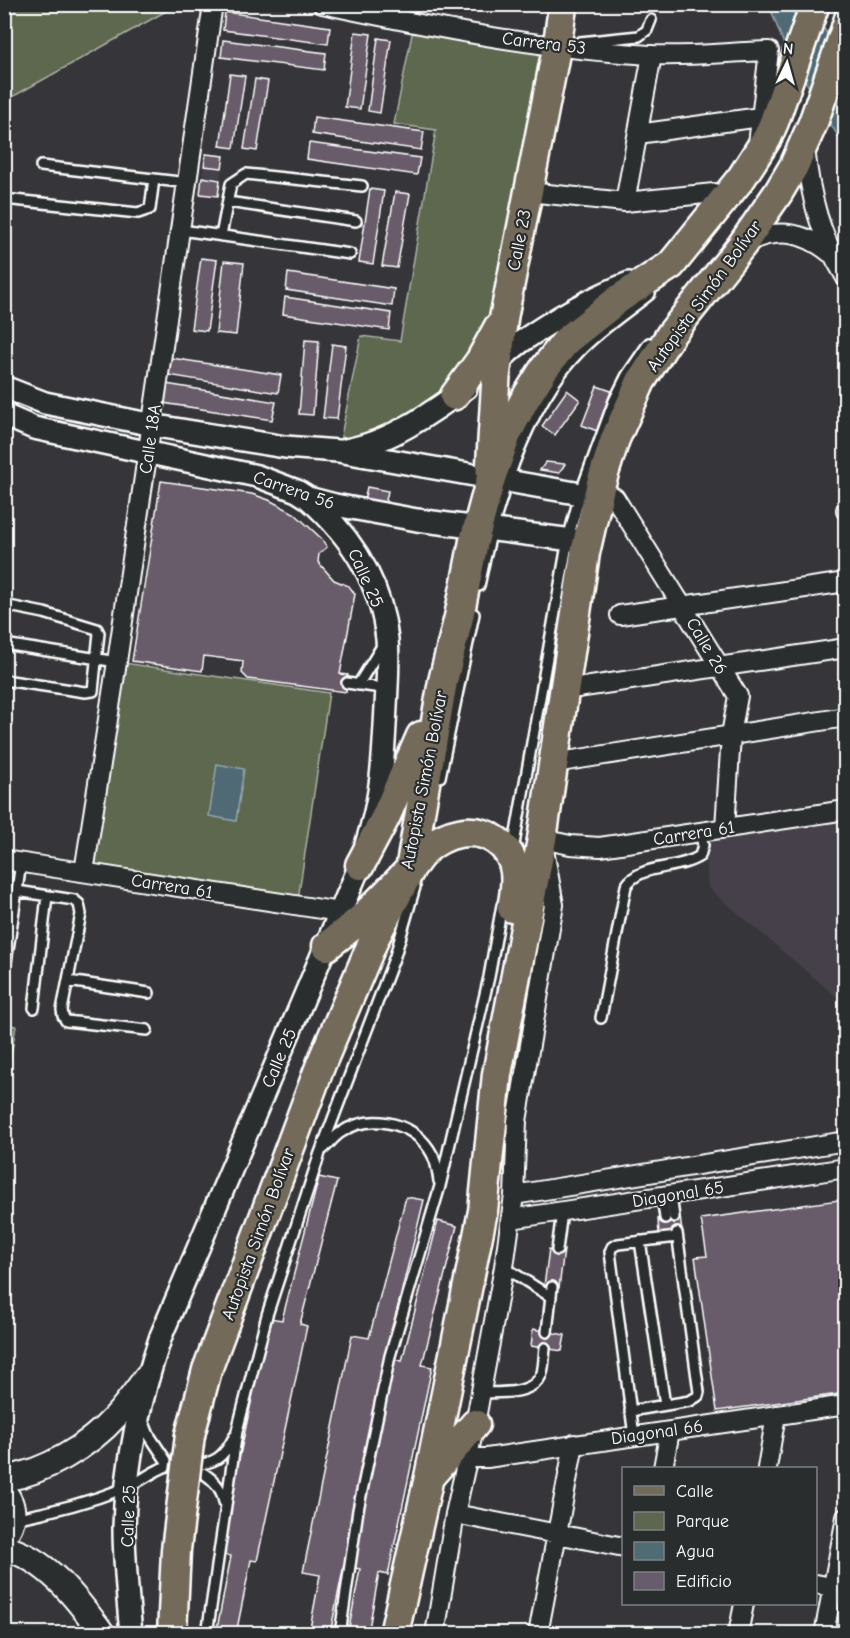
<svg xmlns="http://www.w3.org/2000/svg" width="850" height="1638" viewBox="0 0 850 1638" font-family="'Comic Neue',sans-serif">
  <rect width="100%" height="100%" fill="#36363a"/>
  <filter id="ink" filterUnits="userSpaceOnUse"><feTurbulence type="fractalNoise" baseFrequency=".0167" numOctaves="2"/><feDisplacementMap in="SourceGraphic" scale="12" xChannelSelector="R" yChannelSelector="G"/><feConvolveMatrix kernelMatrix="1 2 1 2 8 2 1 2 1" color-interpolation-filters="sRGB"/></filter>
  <g filter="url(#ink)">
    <path fill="#454149" d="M204 166 222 168 220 180 202 177Z
      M845 810V1004L708 888 704 831Z"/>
    <path fill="#5d674f" stroke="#aeb3a7" stroke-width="1.5" d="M5 4H177V5L5 101Z
      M414 24 544 44 480 377 338 451 361 336 400 341 436 130 394 124Z
      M117 662 329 693 297 906 84 872Z
      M5 1025 16 1026 5 1092 4 1025Z"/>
    <path fill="#4f6b74" stroke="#95a6ac" stroke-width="1.5" d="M769 5H810L845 64V147L828 120 783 42Z
      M217 764 244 769 236 821 209 816Z"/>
    <path fill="#675c6b" stroke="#fff" stroke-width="1.5" d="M225 12 330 27 328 44 223 30Z
      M355 32 371 34 360 109 345 107Z
      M378 38 391 40 380 113 368 111Z
      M223 40 326 53 324 70 221 57Z
      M230 74 245 76 234 148 220 146Z
      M255 79 268 81 257 151 244 149Z
      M314 117 424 132 421 150 312 134Z
      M309 143 420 158 417 175 307 159Z
      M206 154 224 156 222 168 204 166Z
      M202 177 220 180 218 196 200 194Z
      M370 189 384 191 373 264 359 262Z
      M395 192 410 194 397 268 382 266Z
      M201 258 217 260 207 331 191 329Z
      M224 261 244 263 236 335 216 333Z
      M288 273 394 289 392 306 286 290Z
      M285 297 391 313 389 330 283 314Z
      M305 340 319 341 313 415 299 414Z
      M332 344 346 346 337 419 323 418Z
      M171 358 281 375 278 393 168 375Z
      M166 384 276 402 272 420 163 403Z
      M597 386 611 391 597 431 582 425Z
      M567 390 580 400 555 435 542 426Z
      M546 462 565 464 559 473 540 470Z
      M161 481 252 494 269 500 294 513 322 539 327 547 319 554 318 562 334 580 349 586 355 594 340 674 348 675 346 692 248 679 242 673 243 661 204 656 202 671 132 661Z
      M367 487 388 491 385 505 364 501Z
      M319 1177 337 1181 300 1324 307 1326 257 1561 251 1560 236 1634H216L231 1556 219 1554 269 1318 282 1320Z
      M406 1197 424 1200 389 1343 330 1634H309L320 1575 303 1572 352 1335 369 1338Z
      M846 1199V1270H842L846 1296V1393L717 1411 695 1257 707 1256 701 1219Z
      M680 1216 682 1232 659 1235 658 1219Z
      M438 1221 457 1226 422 1365 432 1367 388 1575 379 1573 368 1634H348L360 1569 351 1567 394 1359 402 1361Z
      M549 1249 564 1250 559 1288 544 1286Z
      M533 1329 565 1335 562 1351 531 1346Z"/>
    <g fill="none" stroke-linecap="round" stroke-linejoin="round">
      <defs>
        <path id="service" d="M837 25 844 4
          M580 42 639 36 647 30 651 20
          M41 166 188 183
          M4 199 138 213 150 209 154 179
          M228 202 356 221
          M181 230 350 254
          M221 236 231 184 246 174 362 186
          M479 586C494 512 525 407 579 352 600 330 626 313 650 294
          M4 605 44 613 97 629 99 633 93 691 85 692 4 680
          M4 644 117 662
          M347 683 388 689
          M358 685 382 646
          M440 777 474 614
          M513 850 568 539 580 494 614 401 627 375 649 343
          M17 891 21 862
          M4 975 17 891 74 900 79 904 81 914 62 1010 63 1016 66 1021 147 1030
          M68 981 149 993
          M34 1008 47 896
          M601 1018 626 886C640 863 677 871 700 856L703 845 700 831
          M323 1149C329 1144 334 1137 340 1133 369 1113 410 1121 429 1149 436 1159 437 1169 439 1181
          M671 1195 674 1217
          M662 1196 665 1218
          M640 1241 665 1405
          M557 1250 562 1212
          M504 1267 551 1297
          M547 1332 552 1287
          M481 1393C500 1392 534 1396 542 1373 544 1365 544 1356 545 1348
          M630 1411 690 1401 698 1396 699 1392 677 1233
          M142 1418 149 1435 169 1465
          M634 1436 610 1252 612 1247 618 1244 677 1237
          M191 1466C214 1463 223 1459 234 1437
          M13 1519C51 1512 89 1502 125 1488 139 1483 158 1467 171 1465 193 1463 221 1479 224 1502
          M207 1634 237 1431 267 1315 320 1153 395 956 415 887
          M340 1634 358 1510 390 1356 440 1186 489 977 502 905"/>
        <path id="minor" d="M322 4C430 27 540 49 650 55 689 57 730 52 769 51L758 144
          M638 134 760 117
          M805 148C810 196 820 236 846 278
          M528 192 625 202 714 193 723 198
          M625 202 652 55
          M744 244C775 227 803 231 830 253
          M600 488 615 498 738 696 731 735 725 828
          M846 510V511
          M620 615 846 582
          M564 690 846 648
          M554 763 846 717
          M4 860 340 912
          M84 872 117 662 213 4
          M514 1195 846 1141
          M511 1219 846 1168
          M468 1458H487L846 1405
          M663 1468 670 1431
          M767 1468 776 1415
          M455 1514 624 1547
          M816 1584 846 1590
          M435 1634 455 1514 475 1424 504 1267 514 1195 517 1121 554 905 542 839 570 845 600 847 846 810
          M538 1634 574 1444
          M738 1634 744 1604
          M824 1634 846 1517"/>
        <path id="tertiary" d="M493 367C502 358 511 349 521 342 555 318 591 298 629 283
          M4 387 45 403 163 427 285 447 338 451 598 497
          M4 415 34 428 257 476 297 491 308 498 335 505 417 520 588 542
          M345 450C389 443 431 413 466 388
          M131 1634C128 1599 124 1563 124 1528 125 1465 141 1395 161 1336L360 865C365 848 371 830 375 812 383 778 384 742 386 707 387 684 389 662 387 639 381 582 350 535 308 498"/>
        <path id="secondary" d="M4 1479C45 1472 88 1447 116 1416 127 1404 137 1390 147 1376
          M4 1492C15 1506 16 1521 4 1535
          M4 1548C47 1558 78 1600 103 1634"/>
        <path id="primary" d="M454 396 480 360 498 327
          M490 471 496 377 504 316 557 46 563 4"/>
        <path id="trunk" d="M360 865 385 818 421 736
          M327 946C341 934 357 924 369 911 382 898 395 885 408 871 414 865 419 856 425 850 445 833 474 824 497 841 520 858 517 883 512 908
          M190 1435 207 1370 321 1064 375 937 410 870 443 681 459 617 474 541 491 478 507 434 524 401 544 369 567 340 620 298 671 265 742 177 767 138 774 122 815 4
          M431 1475 475 1424
          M172 1634 176 1550 183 1493
          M394 1634 429 1477 483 1211 497 1074 542 839 585 553 601 483 615 439 641 381 671 334 742 245 778 193 794 166 813 123 846 28"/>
      </defs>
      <use href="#service" stroke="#fff" stroke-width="14"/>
      <use href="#minor" stroke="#fff" stroke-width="22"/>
      <use href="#tertiary" stroke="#fff" stroke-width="26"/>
      <use href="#secondary" stroke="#fff" stroke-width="28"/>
      <use href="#primary" stroke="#fff" stroke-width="32"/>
      <use href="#trunk" stroke="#fff" stroke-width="33"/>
      <use href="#service" stroke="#2a2d2e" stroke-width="9"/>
      <use href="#minor" stroke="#2a2d2e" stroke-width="18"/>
      <use href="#tertiary" stroke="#2a2d2e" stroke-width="21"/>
      <use href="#secondary" stroke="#2a2d2e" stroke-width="24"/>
      <use href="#primary" stroke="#736b5a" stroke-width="27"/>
      <use href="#trunk" stroke="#736b5a" stroke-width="28"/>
      <defs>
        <path id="trunk-bridge" d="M183 1493 190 1435"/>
      </defs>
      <use href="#trunk-bridge" stroke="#fff" stroke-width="33" stroke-linecap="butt"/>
      <use href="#trunk-bridge" stroke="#736b5a" stroke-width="28"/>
    </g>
  </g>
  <g text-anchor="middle" stroke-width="4.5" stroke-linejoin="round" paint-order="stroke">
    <g font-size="18" fill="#fff" stroke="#2a2d2e">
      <text transform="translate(544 43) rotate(7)" y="6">Carrera 53</text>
      <text transform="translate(519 240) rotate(-79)" y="6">Calle 23</text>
      <text transform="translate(704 296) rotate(-54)" y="6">Autopista Simón Bolívar</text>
      <text transform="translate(150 439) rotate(-82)" y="6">Calle 18A</text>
      <text transform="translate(294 490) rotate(19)" y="6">Carrera 56</text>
      <text transform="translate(366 578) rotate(66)" y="6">Calle 25</text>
      <text transform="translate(707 646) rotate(59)" y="6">Calle 26</text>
      <text transform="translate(424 780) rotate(-79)" y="6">Autopista Simón Bolívar</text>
      <text transform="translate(694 833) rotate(-9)" y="6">Carrera 61</text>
      <text transform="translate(172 886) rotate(9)" y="6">Carrera 61</text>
      <text transform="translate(279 1058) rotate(-67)" y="6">Calle 25</text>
      <text transform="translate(678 1194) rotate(-9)" y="6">Diagonal 65</text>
      <text transform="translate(258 1234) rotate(-70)" y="6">Autopista Simón Bolívar</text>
      <text transform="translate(657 1432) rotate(-8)" y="6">Diagonal 66</text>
      <text transform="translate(128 1516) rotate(-88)" y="6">Calle 25</text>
    </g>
  </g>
  <rect width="850" height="1638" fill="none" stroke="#2a2d2e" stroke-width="24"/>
  <rect x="12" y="12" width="826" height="1614" fill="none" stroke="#fff" stroke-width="2" filter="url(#ink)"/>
  <rect x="622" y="1467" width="195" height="138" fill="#2a2d2e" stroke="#7f8182" stroke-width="1.5"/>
  <rect x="634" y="1486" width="30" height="9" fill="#736b5a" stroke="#7f8182" stroke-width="1.5"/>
  <text x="676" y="1497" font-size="18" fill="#ffffff">Calle</text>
  <rect x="634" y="1512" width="30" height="18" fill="#5d674f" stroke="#7f8182" stroke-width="1.5"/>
  <text x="676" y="1527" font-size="18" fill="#ffffff">Parque</text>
  <rect x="634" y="1542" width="30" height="18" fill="#4f6b74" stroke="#7f8182" stroke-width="1.5"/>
  <text x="676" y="1557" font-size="18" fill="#ffffff">Agua</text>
  <rect x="634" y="1572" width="30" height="18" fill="#675c6b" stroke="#7f8182" stroke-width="1.5"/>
  <text x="676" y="1587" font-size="18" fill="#ffffff">Edificio</text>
  <g transform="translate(787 63) rotate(5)" stroke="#2a2d2e" stroke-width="4.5" paint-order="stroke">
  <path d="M0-4.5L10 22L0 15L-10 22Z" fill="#ffffff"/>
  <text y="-9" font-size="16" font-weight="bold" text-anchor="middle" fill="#ffffff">N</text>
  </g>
</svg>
